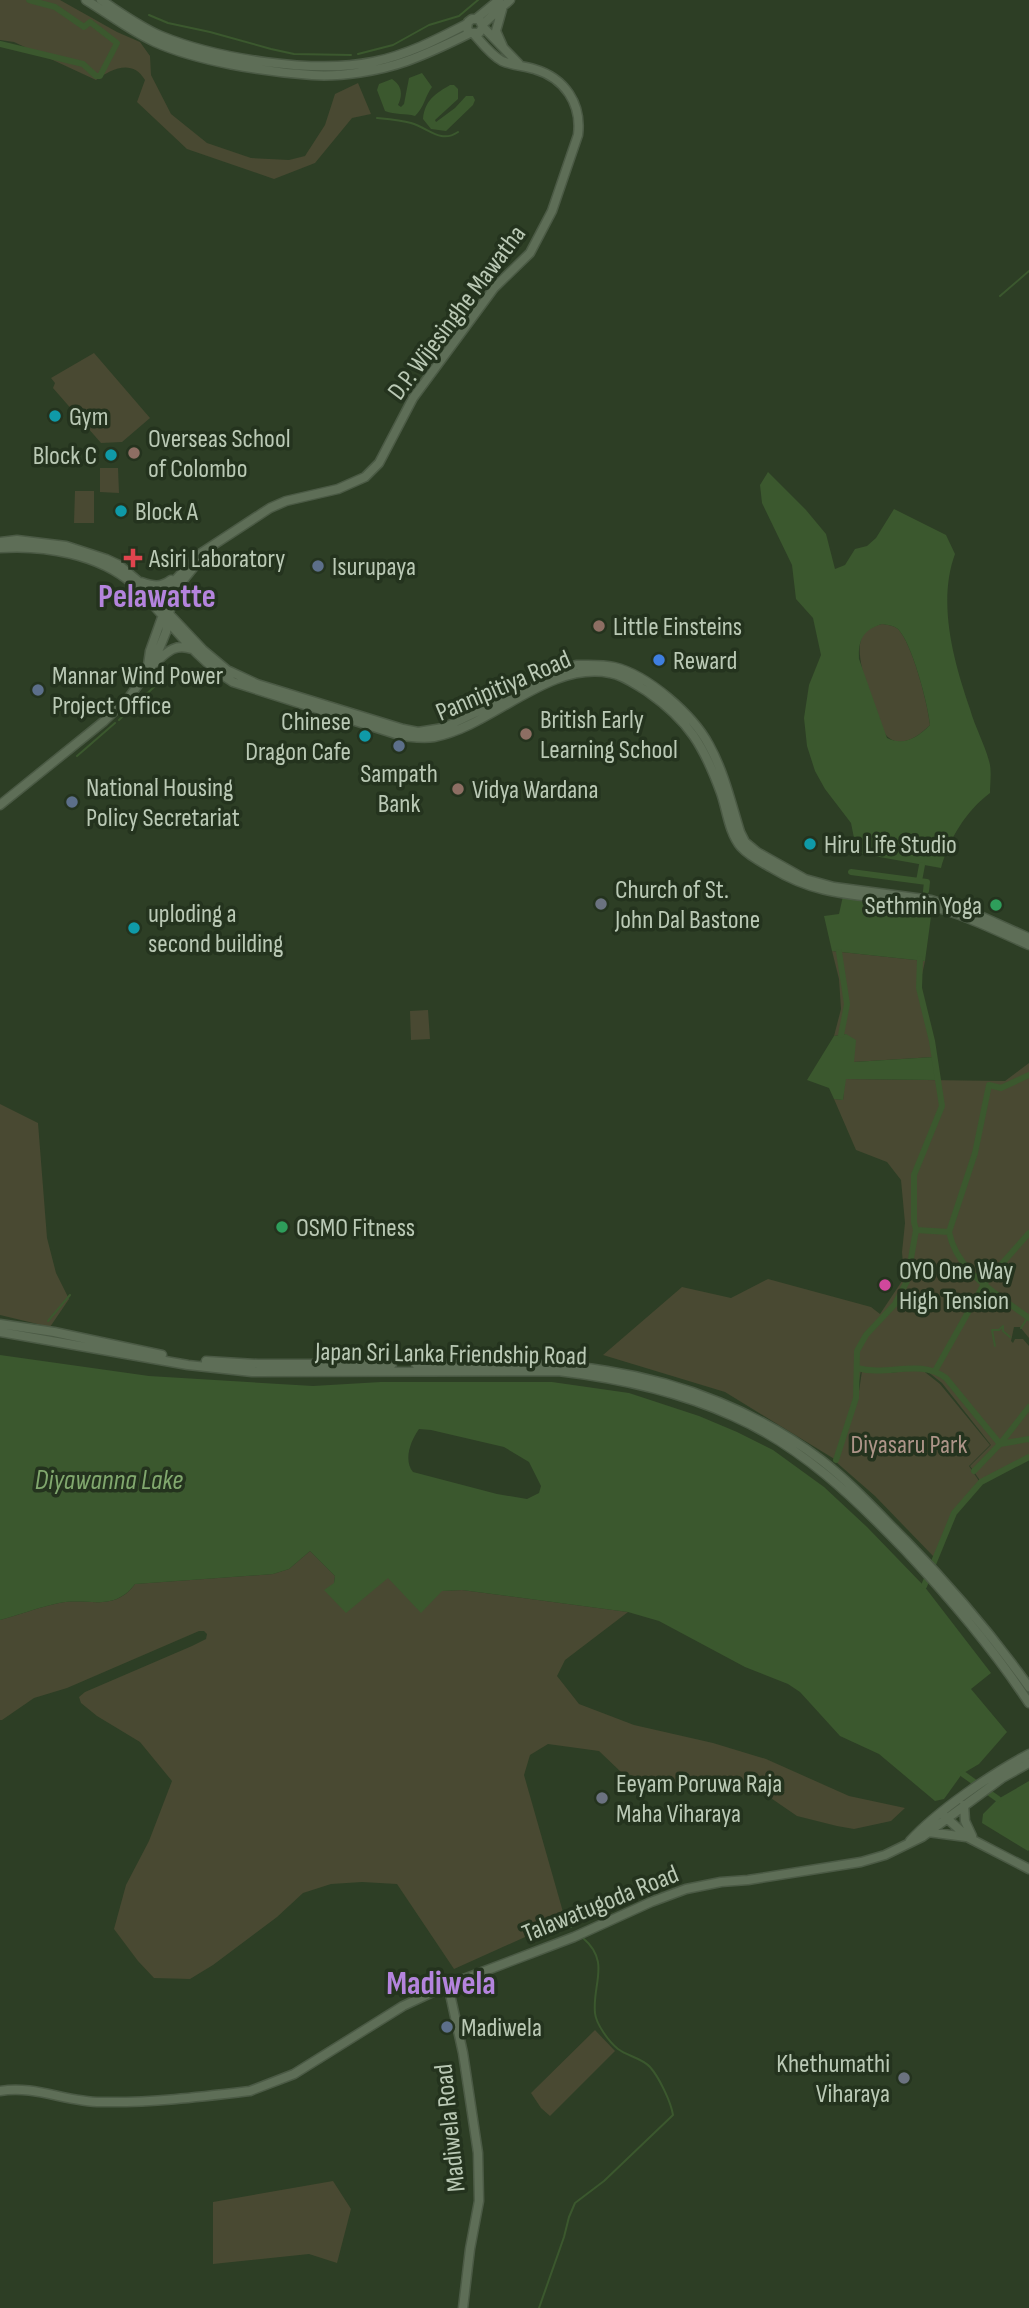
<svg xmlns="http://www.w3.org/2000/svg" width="1029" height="2308" viewBox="0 0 1029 2308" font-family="'Sofia Sans Condensed',sans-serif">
  <rect width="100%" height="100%" fill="#2d3e25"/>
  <path fill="#494932" d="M0 0H60L117 32 140 42 150 56 151 75 171 114 207 143 251 158 289 160 305 156 325 125 335 94 358 83 371 114 352 118 315 163 274 179 187 149 137 102 145 80C133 59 112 68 96 80L14 42 0 40Z
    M94 353 150 418 122 442 101 443 53 388 55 383 51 378Z
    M100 468H118L119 493 100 492Z
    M75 491H94V523H74Z
    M882 624C888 625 893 625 898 629 912 643 928 704 930 725 915 740 894 752 881 728 875 707 851 654 863 635 867 628 875 626 882 624Z
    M832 951 925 961 919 988 934 1057 853 1062 846 1034 834 1036 841 1009 839 979Z
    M428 1010 430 1039 411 1040 410 1011Z
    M1029 1063V1338L1020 1327H1014L1011 1341 1013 1343 1015 1339H1023L1029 1346V1457L981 1482 970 1466 991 1445 942 1383 922 1367 890 1372 861 1370 856 1398 836 1460 725 1392 603 1355 682 1287 731 1298 768 1279 871 1307 880 1314 904 1278 902 1252 905 1223 901 1180 887 1162 856 1150 834 1099 843 1100 845 1079 1005 1081Z
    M0 1104 38 1123 47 1238 56 1273 69 1299 50 1327 0 1315Z
    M921 1369 940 1384 990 1445 969 1466 979 1481 952 1512 934 1557 875 1496 836 1462 858 1398 862 1371 890 1373Z
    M310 1551 335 1576 334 1583 388 1577 442 1591 462 1590 628 1612 565 1660 557 1676 579 1704 634 1725 713 1743 766 1759 849 1796 905 1808 891 1821 854 1829 837 1826 797 1816 762 1792 694 1783 649 1781 621 1772 599 1751 548 1744 530 1755 524 1775 565 1919 454 1969 397 1884 362 1882 331 1884 303 1893 277 1917 213 1965 190 1979 154 1978 138 1961 114 1929 126 1885 149 1841 172 1781 140 1742 97 1716 81 1703 79 1697 85 1692 192 1646 206 1639 207 1634 204 1631H199L67 1688 34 1698 2 1720H0V1620C19 1615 39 1607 59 1603 88 1597 114 1613 135 1584L273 1574 289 1569Z
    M595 2030 615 2051 550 2116 541 2108 531 2093Z
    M333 2181 351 2209 337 2263 309 2254 213 2264V2202Z"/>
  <path fill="#3b582e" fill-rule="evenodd" d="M422 73 432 87C425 96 424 108 415 116 405 113 395 115 385 111L377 90 379 84 392 79C402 86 403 94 398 105L401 107 404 104 409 78Z
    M450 85H454L458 89V99L435 120 436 122 455 108 466 96H473L475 100 473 105 446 131 431 129 423 119C425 100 435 94 450 85Z
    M768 472 806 510 826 534 835 569 845 565 855 549 867 546 876 538 894 509 946 535 955 554C937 603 954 662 970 709 975 727 984 743 989 761 992 770 990 783 990 793 966 811 949 839 941 868L857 853 851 823 825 789 815 771 807 746 804 718 809 685 821 655 813 618 796 599 792 565 762 503 760 485ZM882 624C888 625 893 625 898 629 912 643 928 704 930 725 917 738 904 746 887 738L859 659C858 640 863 630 882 624Z
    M843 896 932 909 925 961 832 951 824 916 839 914Z
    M846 1034 856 1040 854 1062 934 1057 937 1080 846 1079 843 1100 834 1099 829 1088 807 1080 834 1036Z
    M0 1355 149 1376 313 1386 381 1382H552L629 1393 699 1416 737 1432 773 1450 824 1487 867 1527 924 1586 991 1673 971 1689 1007 1732 979 1764 962 1774 944 1799 935 1801 879 1754 840 1736 800 1692 788 1684 745 1667 659 1621 628 1612 462 1590 442 1591 421 1613 388 1578 346 1613 324 1590 334 1583 335 1576 310 1551 289 1569 273 1574 135 1584C113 1613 89 1597 59 1603 39 1607 19 1615 0 1620ZM419 1429 431 1430 504 1447 529 1462 541 1486 539 1493 527 1499 497 1494 413 1472C403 1460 411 1440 419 1429Z
    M1029 1781V1850L1028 1851 982 1823 983 1814 998 1799Z"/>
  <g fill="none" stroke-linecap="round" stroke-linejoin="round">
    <path stroke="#3b582e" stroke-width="2" d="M149 15 168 23 210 32 271 49 294 54 351 55
      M358 54 393 45 429 25 459 16 478 0
      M377 118C388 119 401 120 411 123 429 128 440 144 458 132
      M1000 296 1029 271
      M119 720 154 687
      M77 756 115 723
      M48 1321 70 1295
      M1021 1328 1028 1317
      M995 1346 992 1330H999L1003 1326V1331L1010 1337
      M565 1919 571 1927
      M539 2308 564 2237 569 2217 575 2203 604 2181 673 2115C671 2102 659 2077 650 2067 642 2058 627 2056 618 2049 609 2042 596 2024 595 2013 592 1984 611 1962 583 1938"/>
    <path stroke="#3b582e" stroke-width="6" d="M0 44 83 64 96 76H100L117 43 90 22 84 27 55 7 29 0
      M851 872 927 882 926 891
      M919 881 922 865
      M839 952 847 1004 841 1035
      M1029 1075 1001 1088 989 1085 975 1153 949 1232C957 1272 998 1295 1029 1318
      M916 1230 949 1232
      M857 1368C888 1377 919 1358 946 1378L1000 1444 1029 1439
      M935 1371 984 1284 1029 1233
      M836 1460 856 1398 857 1351 866 1335 895 1304 907 1281 916 1230 914 1222V1175L942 1106 932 1041 919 988 920 959
      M974 1471 1000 1444 1029 1407
      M924 1586 954 1513 981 1482 1029 1457
      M963 1774 998 1799"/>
    <defs>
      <path id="major" d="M86 0C109 14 131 31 155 42 197 61 265 72 312 75 341 77 379 71 407 61 429 53 450 43 470 33H479L483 27 479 19H472L468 22 467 29 470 33
        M101 0C121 13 140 27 161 36 217 59 314 74 373 62 407 55 436 40 467 24
        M503 6 496 31 503 47
        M477 18 499 0
        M483 24 510 0
        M483 27 519 64
        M0 542 17 540 66 546 106 559 119 565 138 581 203 650 227 670 257 684 403 729 418 732 443 728 576 665C589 665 601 664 614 667 648 675 693 715 709 745 724 772 731 803 740 832L745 842 757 852 805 879 834 887 931 900 978 915 1029 938
        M0 548C44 545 99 554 133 584 167 616 192 657 233 682L402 736C413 737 423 739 434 737 493 726 547 661 610 673 624 675 636 685 648 692 689 721 704 746 721 793 727 810 729 833 741 847 749 856 761 862 772 868 828 902 871 892 930 906 964 914 997 931 1029 945
        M141 582C153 586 160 588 171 580
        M155 663C167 652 175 643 192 649
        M147 672 150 651 165 609 170 586 198 555 270 508 286 501 338 489 365 477 379 463 413 398 441 360 494 288 530 253 552 211 578 135C582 104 565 78 534 69 523 66 511 65 502 61 491 55 482 43 474 34
        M0 805 103 722 130 696 153 664 166 632 172 598 176 589 206 552
        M0 1324 54 1332 162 1355
        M0 1332 188 1365 252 1372 558 1371C618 1378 678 1391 733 1416 801 1446 854 1497 905 1550 950 1598 993 1648 1029 1703
        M206 1361 258 1364H392
        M416 1364C479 1365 544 1360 607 1371 684 1383 759 1413 821 1460 852 1484 878 1513 906 1541 950 1586 992 1635 1029 1687
        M964 1805 965 1821 972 1836
        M943 1815 969 1838 1029 1869
        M928 1832 966 1837
        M910 1841C937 1811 993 1773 1029 1754
        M448 1985 463 2053 478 2153 479 2201 470 2249 463 2308
        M0 2091C35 2085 66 2102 101 2102 151 2103 200 2097 250 2091L294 2074 403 2006 448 1985 574 1937 651 1902 686 1889 721 1882 748 1880 861 1862 885 1855 922 1837 1002 1778 1029 1763"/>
    </defs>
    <use href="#major" stroke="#4b5a45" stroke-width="11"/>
    <use href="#major" stroke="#5e6e57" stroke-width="8"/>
  </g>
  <g fill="#0f9aa8" stroke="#24331e" stroke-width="2.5">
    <circle cx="55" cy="416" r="7"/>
    <circle cx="111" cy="455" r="7"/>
    <circle cx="121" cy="511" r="7"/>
    <circle cx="365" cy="736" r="7"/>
    <circle cx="810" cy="844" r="7"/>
    <circle cx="134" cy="928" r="7"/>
  </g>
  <g fill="#8d6e63" stroke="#24331e" stroke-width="2.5">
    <circle cx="134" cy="453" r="7"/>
    <circle cx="599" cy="626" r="7"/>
    <circle cx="526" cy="734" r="7"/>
    <circle cx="458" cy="789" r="7"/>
  </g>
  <path fill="#e0444e" stroke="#24331e" stroke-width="2.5" d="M129.5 547.5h7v7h7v7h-7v7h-7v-7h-7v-7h7z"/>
  <g fill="#5c6f8a" stroke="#24331e" stroke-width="2.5">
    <circle cx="318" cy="566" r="7"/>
    <circle cx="38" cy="690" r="7"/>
    <circle cx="399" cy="746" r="7"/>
    <circle cx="72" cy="802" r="7"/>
    <circle cx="447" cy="2027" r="7"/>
  </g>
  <circle fill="#3f7fe0" stroke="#24331e" stroke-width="2.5" cx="659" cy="660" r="7"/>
  <g fill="#6b7280" stroke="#24331e" stroke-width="2.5">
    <circle cx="601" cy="904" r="7"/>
    <circle cx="602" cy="1798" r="7"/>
    <circle cx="904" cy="2078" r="7"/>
  </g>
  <g fill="#2e9e5b" stroke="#24331e" stroke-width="2.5">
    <circle cx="996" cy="905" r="7"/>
    <circle cx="282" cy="1227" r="7"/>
  </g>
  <circle fill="#d1479c" stroke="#24331e" stroke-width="2.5" cx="885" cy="1285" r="7"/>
  <g text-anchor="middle" stroke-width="7" stroke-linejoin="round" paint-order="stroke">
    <g font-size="26" fill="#bac9b5" stroke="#24331e">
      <text transform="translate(456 312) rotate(-53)" y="9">D.P. Wijesinghe Mawatha</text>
      <text transform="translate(503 685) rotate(-23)" y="9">Pannipitiya Road</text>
      <text transform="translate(451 1353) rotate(1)" y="9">Japan Sri Lanka Friendship Road</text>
      <text transform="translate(600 1903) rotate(-22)" y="9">Talawatugoda Road</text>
      <text transform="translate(449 2128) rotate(-96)" y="9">Madiwela Road</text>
    </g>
    <g font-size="26" fill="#bac9b5" stroke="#24331e" text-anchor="start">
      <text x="69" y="425">Gym</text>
      <text x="148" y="447">Overseas School<tspan x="148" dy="30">of Colombo</tspan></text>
      <text x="97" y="464" text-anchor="end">Block C</text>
      <text x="135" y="520">Block A</text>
      <text x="149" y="567">Asiri Laboratory</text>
      <text x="332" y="575">Isurupaya</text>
      <text x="613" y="635">Little Einsteins</text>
      <text x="673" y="669">Reward</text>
      <text x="52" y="684">Mannar Wind Power<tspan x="52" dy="30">Project Office</tspan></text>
      <text x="540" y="728">British Early<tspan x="540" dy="30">Learning School</tspan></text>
      <text x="351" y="730" text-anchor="end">Chinese<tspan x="351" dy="30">Dragon Cafe</tspan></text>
      <text x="399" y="782" text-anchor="middle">Sampath<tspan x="399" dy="30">Bank</tspan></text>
      <text x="86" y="796">National Housing<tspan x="86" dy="30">Policy Secretariat</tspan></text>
      <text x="472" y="798">Vidya Wardana</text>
      <text x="824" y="853">Hiru Life Studio</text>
      <text x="615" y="898">Church of St.<tspan x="615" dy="30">John Dal Bastone</tspan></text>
      <text x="982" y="914" text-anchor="end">Sethmin Yoga</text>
      <text x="148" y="922">uploding a<tspan x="148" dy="30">second building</tspan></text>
      <text x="296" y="1236">OSMO Fitness</text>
      <text x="899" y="1279">OYO One Way<tspan x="899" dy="30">High Tension</tspan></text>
      <text x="616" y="1792">Eeyam Poruwa Raja<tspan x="616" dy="30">Maha Viharaya</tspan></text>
      <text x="461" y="2036">Madiwela</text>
      <text x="890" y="2072" text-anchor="end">Khethumathi<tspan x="890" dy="30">Viharaya</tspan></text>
    </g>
    <g font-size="26" fill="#ae9589" stroke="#24331e">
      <text x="909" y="1453">Diyasaru Park</text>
    </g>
    <g font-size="28" font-style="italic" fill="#81a86e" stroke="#24331e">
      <text x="109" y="1489">Diyawanna Lake</text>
    </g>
    <g font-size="33" font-weight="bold" fill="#b484dd" stroke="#24331e">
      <text x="157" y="607">Pelawatte</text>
      <text x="441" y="1994">Madiwela</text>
    </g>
  </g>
</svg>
